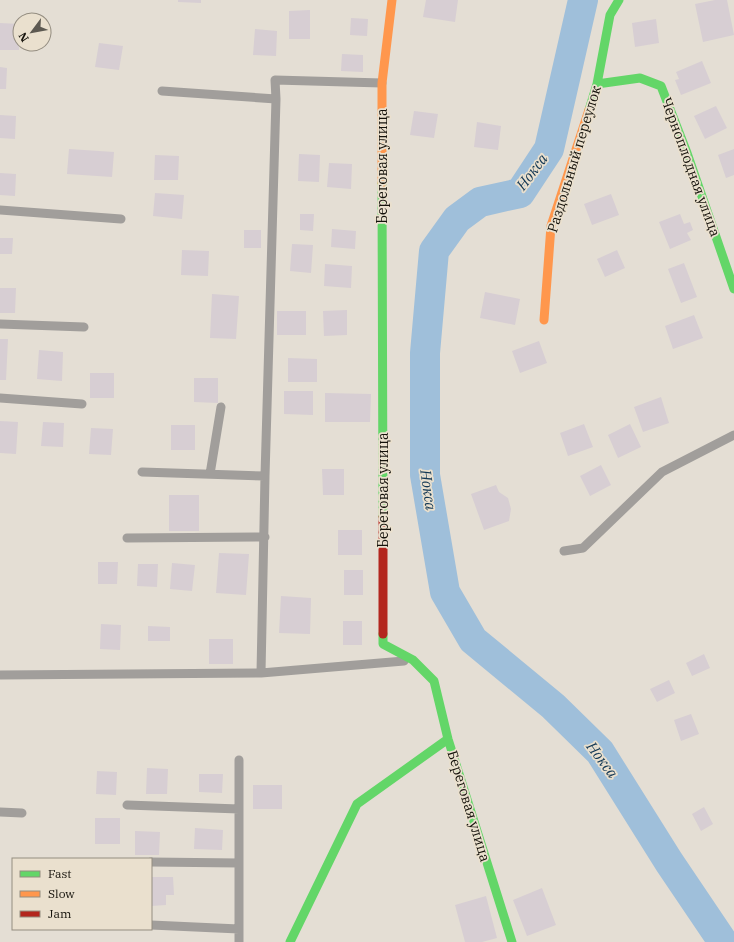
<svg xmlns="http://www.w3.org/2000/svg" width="734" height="942" viewBox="0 0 734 942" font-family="'IBM Plex Serif',serif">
  <rect width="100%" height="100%" fill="#e4ded4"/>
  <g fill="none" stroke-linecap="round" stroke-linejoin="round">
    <path stroke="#9fbfda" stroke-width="30" d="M583 0 549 149 520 193 480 202 457 219 434 251 425 353V475L445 592 473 640 553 706 600 752 669 862 723 942"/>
  </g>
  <path fill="#d7ced3" d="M178 0H201V3L178 2Z
    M426 0H458L455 22 423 17Z
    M715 0H727L734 35 703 42 695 4Z
    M310 10V39H289V11Z
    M351 18 368 19 367 36 350 35Z
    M656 19 659 43 635 47 632 23Z
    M0 23 20 24 19 50H0Z
    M255 29 277 31 276 56 253 55Z
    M99 43 123 46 119 70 95 67Z
    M342 54 363 55V72L341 71Z
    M702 61 711 83 681 95 675 80 679 79 676 72Z
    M0 67 7 68 6 89H0Z
    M716 106 727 128 705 139 694 116Z
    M414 111 438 114 434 138 410 135Z
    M0 115 16 116 15 139 0 138Z
    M477 122 501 126 498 150 474 147Z
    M69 149 114 152 112 177 67 174Z
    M734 149V175L726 178 718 155Z
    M299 154 320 155 319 182 298 181Z
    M155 155 179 156 178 180H154Z
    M329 163 352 164 351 189 327 187Z
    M0 173 16 174 15 196 0 195Z
    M155 193 184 195 182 219 153 216Z
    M611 194 619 215 592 225 584 204Z
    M300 214H314L313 231 300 230Z
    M680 214 684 224 690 222 693 230 687 233 691 240 670 249 659 222Z
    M332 229 356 231 355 249 331 247Z
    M244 230H261V248H244Z
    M0 238H13L12 254H0Z
    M292 244 313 245 311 273 290 271Z
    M182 250 209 251 208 276 181 275Z
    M617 250 625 268 605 277 597 259Z
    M684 263 697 297 681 303 668 269Z
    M325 264 352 266 351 288 324 286Z
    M0 288H16L15 313H0Z
    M485 292 520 299 515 325 480 318Z
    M212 294 239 296 236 339 210 338Z
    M347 310V335L324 336 323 311Z
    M277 311H306V335H277Z
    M694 315 703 338 673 349 665 326Z
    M0 339H8L6 380H0Z
    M539 341 547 363 520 373 512 351Z
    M39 350 63 352 62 381 37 379Z
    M288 358 317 359V382H288Z
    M90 373H114V398H90Z
    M194 378H218V403L194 402Z
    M284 391H313V415L284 414Z
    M325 393 371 394 370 422H325Z
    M661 397 669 423 643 432 634 407Z
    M0 421 18 422 16 454 0 453Z
    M43 422 64 423 63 447 41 446Z
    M584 424 593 447 568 456 560 433Z
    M630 424 641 447 618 458 608 435Z
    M171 425H195V450H171Z
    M91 428 113 429 111 455 89 454Z
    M601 465 611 485 590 496 580 476Z
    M322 469H344V495H323Z
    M496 485 499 492 508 498 511 509 509 521 484 530 471 494Z
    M169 495H199V531H169Z
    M338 530H362V555H338Z
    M219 553 249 554 246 595 216 593Z
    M98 562H118L117 584H98Z
    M172 563 195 565 192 591 170 589Z
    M138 564H158L157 587 137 586Z
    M344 570H363V595H344Z
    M281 596 311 598 310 634 279 633Z
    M343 621H362V645H343Z
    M101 624 121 625 120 650 100 649Z
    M148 626 170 627V641H148Z
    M209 639H233V664H209Z
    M704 654 710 668 692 676 686 663Z
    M669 680 675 693 657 702 650 689Z
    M691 714 699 734 681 741 674 720Z
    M147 768 168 769 167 794H146Z
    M97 771 117 772 116 795 96 794Z
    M199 774H223L222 793 199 792Z
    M253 785H282V809H253Z
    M704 807 713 824 701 831 692 814Z
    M95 818H120V844H95Z
    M195 828 223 830 222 850 194 849Z
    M135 831 160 832 159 855H135Z
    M151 877H173L174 895H166V905L151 906Z
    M542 888 556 925 527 936 513 900Z
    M486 896 497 938 482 942H465L455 905Z"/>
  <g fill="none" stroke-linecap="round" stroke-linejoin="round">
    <path stroke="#a19e9b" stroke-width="9" d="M162 91 276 99
      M0 210 121 219
      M0 324 84 327
      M0 398 82 404
      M142 472 265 476
      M210 474 221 407
      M127 538 265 537
      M564 551 583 548 662 472 734 435
      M261 673 265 476 276 99 275 80 382 83
      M0 675 261 673 404 661
      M239 760V942
      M127 805 239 809
      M0 812 22 813
      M151 862 239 863
      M151 925 239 929"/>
    <path stroke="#63d668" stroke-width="9" d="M597 84 640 78 661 86 687 153 734 289
      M589 110 597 84 610 15 619 0
      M382 183 383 517
      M383 634V644L413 660 434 681 448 739 512 942
      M290 942 357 804 448 739"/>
    <path stroke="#ff974d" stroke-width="9" d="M382 183V83L392 0
      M544 320 551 226 589 110"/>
    <path stroke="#b3261e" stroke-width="9" d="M383 517V634"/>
  </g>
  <g text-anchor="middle" stroke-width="3.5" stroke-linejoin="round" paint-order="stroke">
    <g font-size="14" fill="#14110a" stroke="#eae0ce">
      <text transform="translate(574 159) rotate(-73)" y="5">Раздольный переулок</text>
      <text transform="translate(382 166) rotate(-90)" y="5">Береговая улица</text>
      <text transform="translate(691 167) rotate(70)" y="5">Черноплодная улица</text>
      <text transform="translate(383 490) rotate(-90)" y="5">Береговая улица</text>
      <text transform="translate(469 806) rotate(73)" y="5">Береговая улица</text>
    </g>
    <g font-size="15" font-style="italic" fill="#123754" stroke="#eae0ce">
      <text transform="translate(532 172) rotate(-53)" y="5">Нокса</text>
      <text transform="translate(428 490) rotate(82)" y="5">Нокса</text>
      <text transform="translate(602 760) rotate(53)" y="5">Нокса</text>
    </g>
  </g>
  <rect x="12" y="858" width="140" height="72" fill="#eae0ce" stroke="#948d80"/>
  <rect x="20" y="871" width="20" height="6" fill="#63d668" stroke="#948d80"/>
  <text x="48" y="878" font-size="12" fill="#14110a">Fast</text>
  <rect x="20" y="891" width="20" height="6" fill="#ff974d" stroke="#948d80"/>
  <text x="48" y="898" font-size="12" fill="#14110a">Slow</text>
  <rect x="20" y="911" width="20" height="6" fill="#b3261e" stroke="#948d80"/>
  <text x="48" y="918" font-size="12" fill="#14110a">Jam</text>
  <g transform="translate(32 32) rotate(238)"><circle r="19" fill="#eae0ce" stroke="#948d80"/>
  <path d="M0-3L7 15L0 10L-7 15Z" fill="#5d5951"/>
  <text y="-6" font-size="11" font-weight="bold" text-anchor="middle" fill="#14110a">N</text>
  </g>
</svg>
